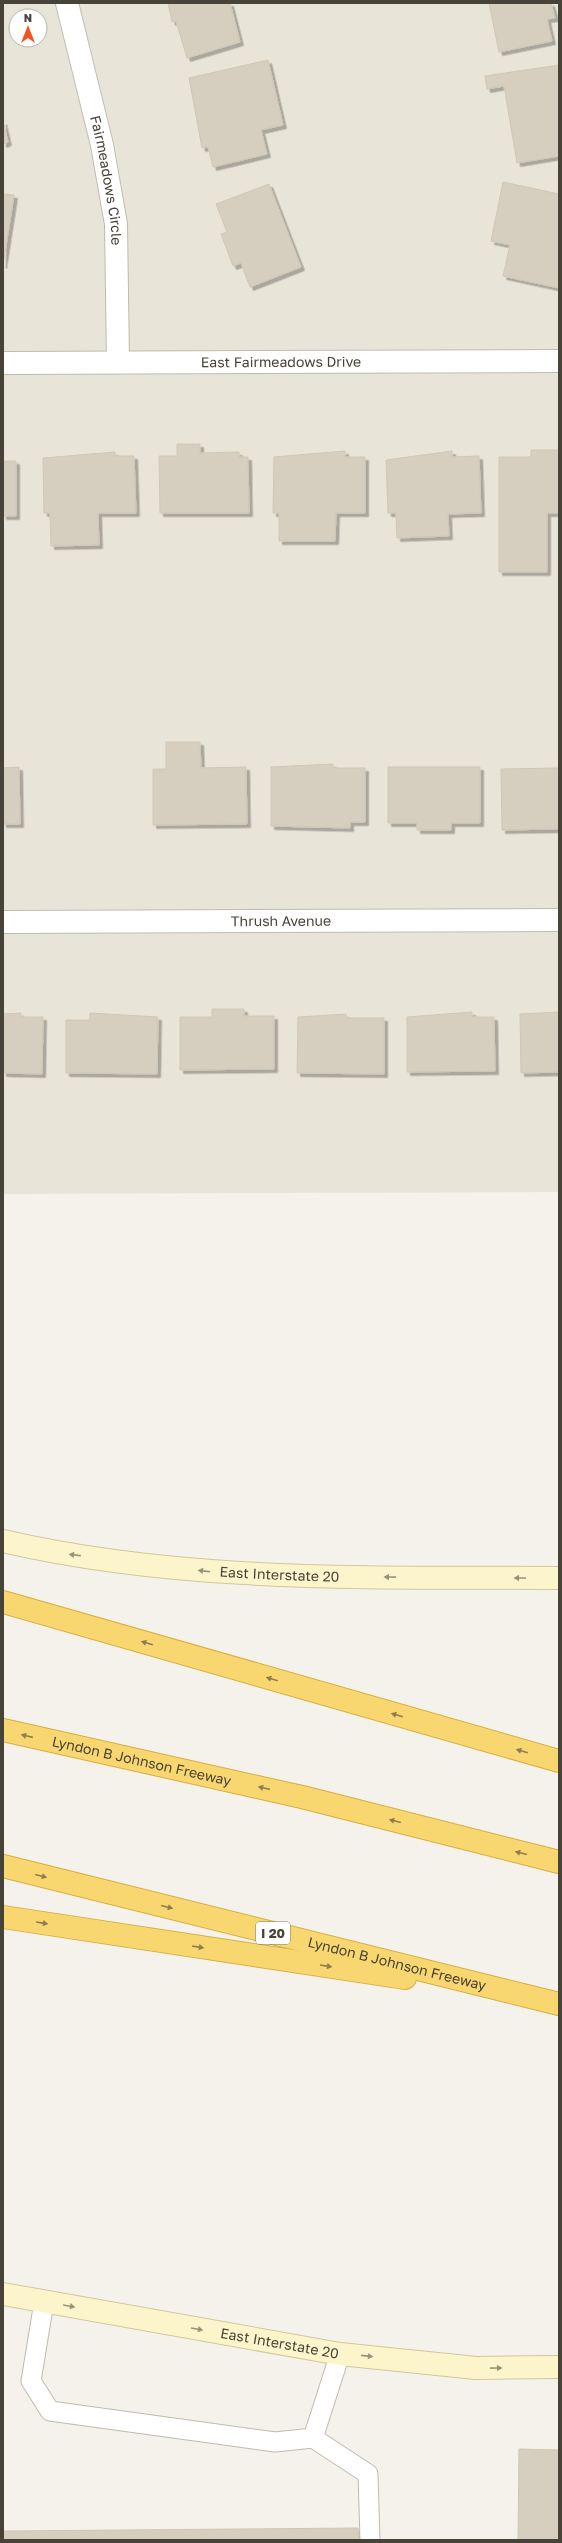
<svg xmlns="http://www.w3.org/2000/svg" width="562" height="2543" viewBox="0 0 562 2543" font-family="'Golos Text',sans-serif">
  <defs>
    <filter id="shadow"><feDropShadow dx="3.5" dy="3.5" stdDeviation="0" flood-color="#0004"/></filter>
  </defs>
  <rect width="100%" height="100%" fill="#f4f2ea"/>
  <path fill="#e8e4d8" fill-rule="evenodd" d="M3 3H559V1192L3 1194ZM16 16H40V40H16Z"/>
  <path fill="#d6cfc0" stroke="#d0c7b3" filter="url(#shadow)" d="M168 3H230L240 42 187 58 176 21 172 22Z
    M489 3H551L555 18 547 19 552 41 499 52Z
    M268 60 283 125 261 130 267 154 213 167 208 147 202 148 189 78Z
    M559 65V156L517 163 504 86 487 89 485 76Z
    M3 121 8 142 3 144Z
    M503 182 559 194V288L503 276 510 245 491 241Z
    M269 184 301 267 250 287 241 263 233 266 221 234 227 232 216 204Z
    M3 194 14 195 3 265Z
    M177 444H200V453L239 452V457H248L249 513H160L159 456H177Z
    M531 450H559V513H547V572H499V457H531Z
    M345 451V457H365V513H336L335 541H279V513H273L274 457Z
    M452 451V457L479 456 481 513 448 514 449 536 397 538 396 513H388L386 460Z
    M115 452V456H134L136 513H98L99 545 51 546 50 513H44L43 458Z
    M3 461H16V516H3Z
    M166 742H200L201 768 246 767 247 824 153 825V769H166Z
    M333 764V768H365V822H350V828L271 826V767Z
    M19 767 20 824H3V768Z
    M388 767H480V823H451V830H417V823H388Z
    M559 768V829L502 830 501 769Z
    M212 1009H244V1016H274V1069L180 1070V1017H212Z
    M472 1012V1017H494L495 1071 407 1072V1017Z
    M559 1012V1072L521 1073 520 1014Z
    M21 1013V1017H43L42 1074 3 1073V1014Z
    M90 1013 158 1017 157 1074 66 1073V1020H90Z
    M346 1014V1018H384V1074L297 1073 298 1017Z
    M519 2449 559 2450V2540H518Z
    M358 2528 359 2540H3V2531Z"/>
  <g fill="none" stroke-linecap="round" stroke-linejoin="round">
    <defs>
      <path id="service" d="M44 2302 31 2381 50 2411 275 2442 313 2438 340 2354
        M313 2438 368 2474 370 2540"/>
      <g id="minor">
        <path id="s1" d="M67 3 102 145 116 224 118 362"/>
        <path id="s2" d="M3 363 559 361"/>
        <path id="s3" d="M3 922 559 920"/>
      </g>
      <g id="secondary">
        <path id="s4" d="M3 1541C184 1583 374 1577 559 1578"/>
        <path id="s5" d="M3 2294 340 2354 476 2368 559 2367"/>
      </g>
      <g id="motorway">
        <path d="M3 1602 559 1761"/>
        <path id="s6" d="M3 1730 302 1797 559 1862"/>
        <path id="s7" d="M3 1866 559 2004"/>
        <path d="M3 1917 405 1978"/>
      </g>
    </defs>
    <use href="#service" stroke="#c0bbad" stroke-width="21"/>
    <use href="#minor" stroke="#c0bbad" stroke-width="24"/>
    <use href="#secondary" stroke="#d2c89b" stroke-width="24"/>
    <use href="#motorway" stroke="#d8ae41" stroke-width="24"/>
    <use href="#service" stroke="#fff" stroke-width="19"/>
    <use href="#minor" stroke="#fff" stroke-width="22"/>
    <use href="#secondary" stroke="#fcf5cc" stroke-width="22"/>
    <use href="#motorway" stroke="#f8d771" stroke-width="22"/>
  </g>
  <defs><path id="oneway-solid" d="M-6-.8H1V-3.2L6.5 0L1 3.2V.8H-6Z"/></defs>
  <g fill="#99937b">
    <use href="#oneway-solid" transform="translate(75 1555) rotate(-173)"/>
    <use href="#oneway-solid" transform="translate(204 1571) rotate(-173)"/>
    <use href="#oneway-solid" transform="translate(390 1577) rotate(-179)"/>
    <use href="#oneway-solid" transform="translate(520 1578) rotate(-180)"/>
    <use href="#oneway-solid" transform="translate(69 2306) rotate(10)"/>
    <use href="#oneway-solid" transform="translate(197 2329) rotate(10)"/>
    <use href="#oneway-solid" transform="translate(367 2356) rotate(6)"/>
    <use href="#oneway-solid" transform="translate(496 2368) rotate(-1)"/>
  </g>
  <g fill="#8e7e4f">
    <use href="#oneway-solid" transform="translate(147 1643) rotate(-164)"/>
    <use href="#oneway-solid" transform="translate(272 1679) rotate(-164)"/>
    <use href="#oneway-solid" transform="translate(397 1715) rotate(-164)"/>
    <use href="#oneway-solid" transform="translate(27 1736) rotate(-167)"/>
    <use href="#oneway-solid" transform="translate(522 1751) rotate(-164)"/>
    <use href="#oneway-solid" transform="translate(264 1788) rotate(-167)"/>
    <use href="#oneway-solid" transform="translate(395 1821) rotate(-166)"/>
    <use href="#oneway-solid" transform="translate(521 1853) rotate(-166)"/>
    <use href="#oneway-solid" transform="translate(41 1876) rotate(14)"/>
    <use href="#oneway-solid" transform="translate(167 1907) rotate(14)"/>
    <use href="#oneway-solid" transform="translate(42 1923) rotate(9)"/>
    <use href="#oneway-solid" transform="translate(198 1947) rotate(9)"/>
    <use href="#oneway-solid" transform="translate(326 1966) rotate(9)"/>
  </g>
  <g text-anchor="middle" stroke-width="4" stroke-linejoin="round" paint-order="stroke">
    <rect fill="#fff" stroke="#7f7b74" stroke-width="1" x="256" y="1922" width="34" height="22" rx="3"/>
    <g font-size="13" font-weight="bold" fill="#484338">
      <text x="273" y="1938">I 20</text>
    </g>
    <g font-size="14" fill="#484338" stroke="#fff">
      <text dy="5" stroke="none"><textPath href="#s1" startOffset="182">Fairmeadows Circle</textPath></text>
      <text dy="5" stroke="none"><textPath href="#s2" startOffset="278">East Fairmeadows Drive</textPath></text>
      <text dy="5" stroke="none"><textPath href="#s3" startOffset="278">Thrush Avenue</textPath></text>
      <text dy="5" stroke="none"><textPath href="#s4" startOffset="279">East Interstate 20</textPath></text>
      <text dy="5" stroke="none"><textPath href="#s6" startOffset="142">Lyndon B Johnson Freeway</textPath></text>
      <text dy="5" stroke="none"><textPath href="#s7" startOffset="406">Lyndon B Johnson Freeway</textPath></text>
      <text dy="5" stroke="none"><textPath href="#s5" startOffset="281">East Interstate 20</textPath></text>
    </g>
  </g>
  <rect width="562" height="2543" fill="none" stroke="#484338" stroke-width="8"/>
  <g transform="translate(28 28)"><circle r="19" fill="#ffffff" stroke="#b6b4af"/>
  <path d="M0-3L7 15L0 10L-7 15Z" fill="#f15524"/>
  <text y="-6" font-size="11" font-weight="bold" text-anchor="middle" fill="#484338">N</text>
  </g>
</svg>
